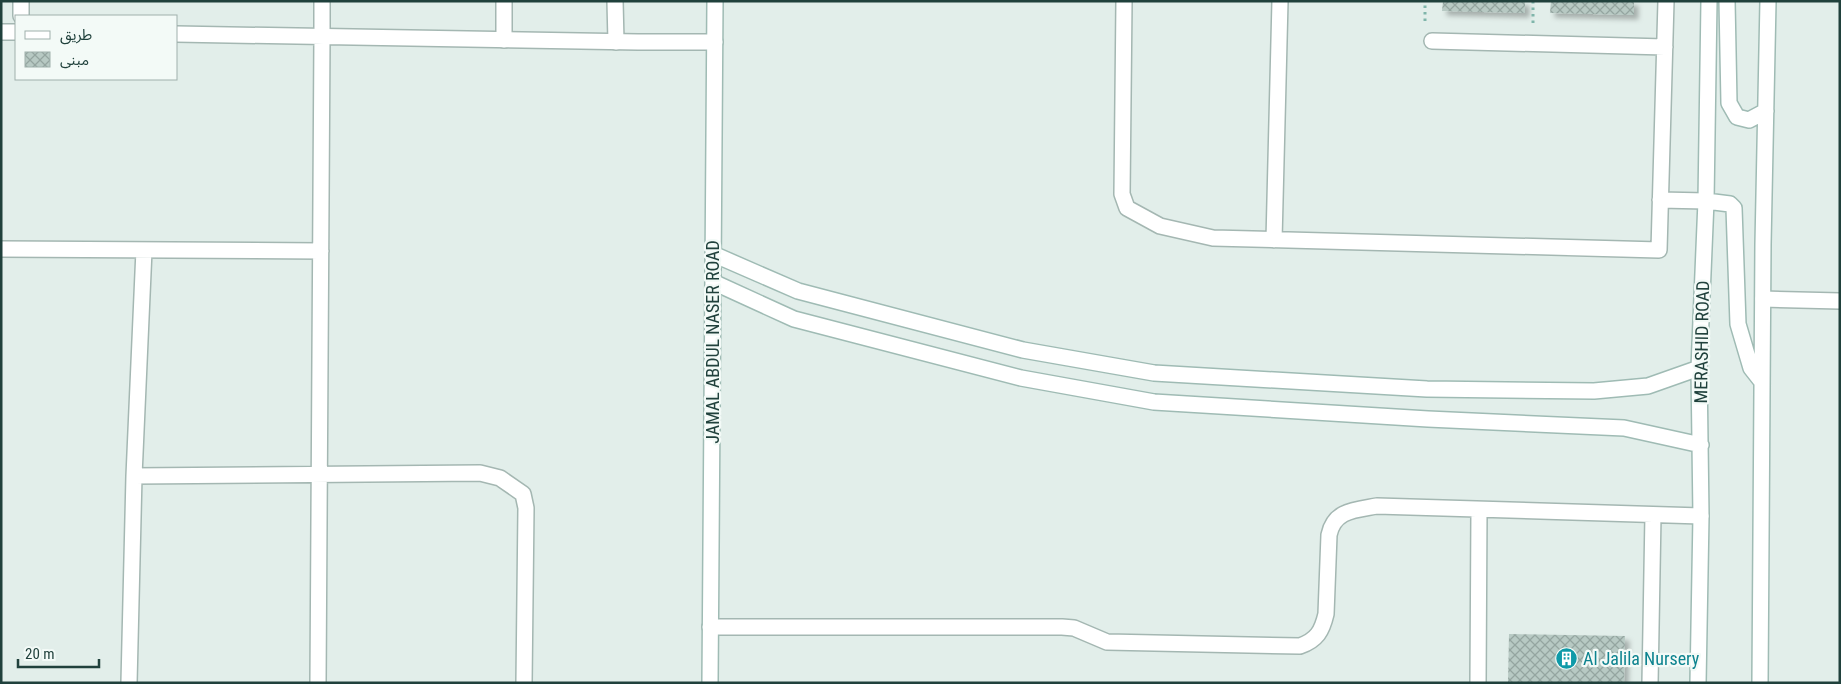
<svg xmlns="http://www.w3.org/2000/svg" width="1841" height="684" viewBox="0 0 1841 684" font-family="'Roboto Condensed','Noto Sans Arabic',sans-serif">
  <defs>
    <pattern id="building-cross-hatch" width="8" height="8" patternUnits="userSpaceOnUse" patternTransform="scale(1.25)"><rect width="8" height="8" fill="#b7c9c3"/><path d="M0 0l8 8M0 8l8-8" fill="none" stroke="#94a5a0"/></pattern>
    <filter id="shadow"><feDropShadow dx="4.5" dy="4.5" stdDeviation="2.5" flood-color="#0004"/></filter>
  </defs>
  <rect width="100%" height="100%" fill="#e2eeea"/>
  <path fill="url(#building-cross-hatch)" filter="url(#shadow)" d="M1443 1H1525V13L1442 11Z
    M1551 1H1634V15L1550 13Z
    M1509 634 1625 636 1624 683H1508Z"/>
  <g fill="none" stroke-linecap="round" stroke-linejoin="round">
    <defs>
      <path id="lane" d="M322 1V36
        M615 1 616 42
        M504 40V1"/>
      <path id="street" d="M1124 1 1122 194 1127 208 1160 226 1213 238 1659 250 1666 1
        M21 16V1
        M1 32H16
        M176 34 638 42H715
        M1432 41 1665 47
        M1660 200 1706 201
        M1274 240 1280 1
        M1 249 321 251
        M1763 299 1840 301
        M134 476 480 473 500 478 523 494 526 508 524 683
        M710 627H1062L1074 628 1107 642 1300 646C1317 640 1322 631 1326 614L1329 535C1334 510 1355 510 1377 506L1701 516
        M129 683 134 476 144 250
        M318 683 322 36
        M1478 683 1479 510
        M1650 683 1653 515"/>
      <path id="secondary" d="M1727 1 1729 103 1737 117 1749 120 1766 111
        M1706 201 1730 204 1734 208 1738 324 1751 368 1762 382
        M713 254 798 291 1023 350 1154 373 1427 389 1594 391 1648 386 1699 368
        M713 282 794 319 1021 378 1154 402 1428 419 1624 428 1701 445
        M710 683 715 1
        M1698 683 1701 516 1699 368 1706 201 1709 1
        M1760 683 1763 244 1768 1"/>
    </defs>
    <use href="#lane" stroke="#a4b7b2" stroke-width="18"/>
    <use href="#street" stroke="#a4b7b2" stroke-width="18"/>
    <use href="#secondary" stroke="#9fbbb4" stroke-width="18"/>
    <path stroke="#7fb5aa" stroke-width="3" stroke-dasharray="2.5 4" stroke-linecap="butt" d="M1425 21V1
      M1533 23V1"/>
    <use href="#lane" stroke="#fff" stroke-width="15"/>
    <use href="#street" stroke="#fff" stroke-width="15"/>
    <use href="#secondary" stroke="#fff" stroke-width="15"/>
  </g>
  <defs>
    <symbol id="building-disc" viewBox="-11 -11 22 22"><circle r="9.5" fill="#0f9aa8" stroke="#f3faf7"/><path d="M-4-6H4V6H1V3H-1V6H-4ZM-2.5-4.3h1.7v1.8h-1.7ZM.8-4.3h1.7v1.8H.8ZM-2.5-1h1.7V.8h-1.7ZM.8-1h1.7V.8H.8Z" fill="#fff"/></symbol>
  </defs>
  <g fill-rule="evenodd">
    <use href="#building-disc" x="1554" y="646" width="25" height="25"/>
  </g>
  <g text-anchor="middle" stroke-width="4.5" stroke-linejoin="round" paint-order="stroke">
    <g font-size="18" fill="#20413c" stroke="#f3faf7">
      <text transform="translate(713 342) rotate(-90)" y="6">JAMAL ABDUL NASER ROAD</text>
      <text transform="translate(1702 342) rotate(-89)" y="6">MERASHID ROAD</text>
    </g>
    <g font-size="18" fill="#0d838f" stroke="#f3faf7" text-anchor="start">
      <text x="1583" y="665">Al Jalila Nursery</text>
    </g>
  </g>
  <rect width="1841" height="684" fill="none" stroke="#20413c" stroke-width="5"/>
  <rect x="15" y="15" width="162" height="65" fill="#f3faf7" stroke="#9fb0ac"/>
  <rect x="25" y="31" width="25" height="8" fill="#ffffff" stroke="#9fb0ac"/>
  <text x="60" y="40" font-size="15" fill="#20413c">طريق</text>
  <rect x="25" y="52" width="25" height="15" fill="url(#building-cross-hatch)" stroke="#9fb0ac"/>
  <text x="60" y="65" font-size="15" fill="#20413c">مبنى</text>
  <path d="M18 659v8h81v-8" fill="none" stroke="#20413c" stroke-width="2.5"/>
  <text x="25" y="659" font-size="15" fill="#20413c" stroke="#f3faf7" stroke-width="4" paint-order="stroke">20 m</text>
</svg>
